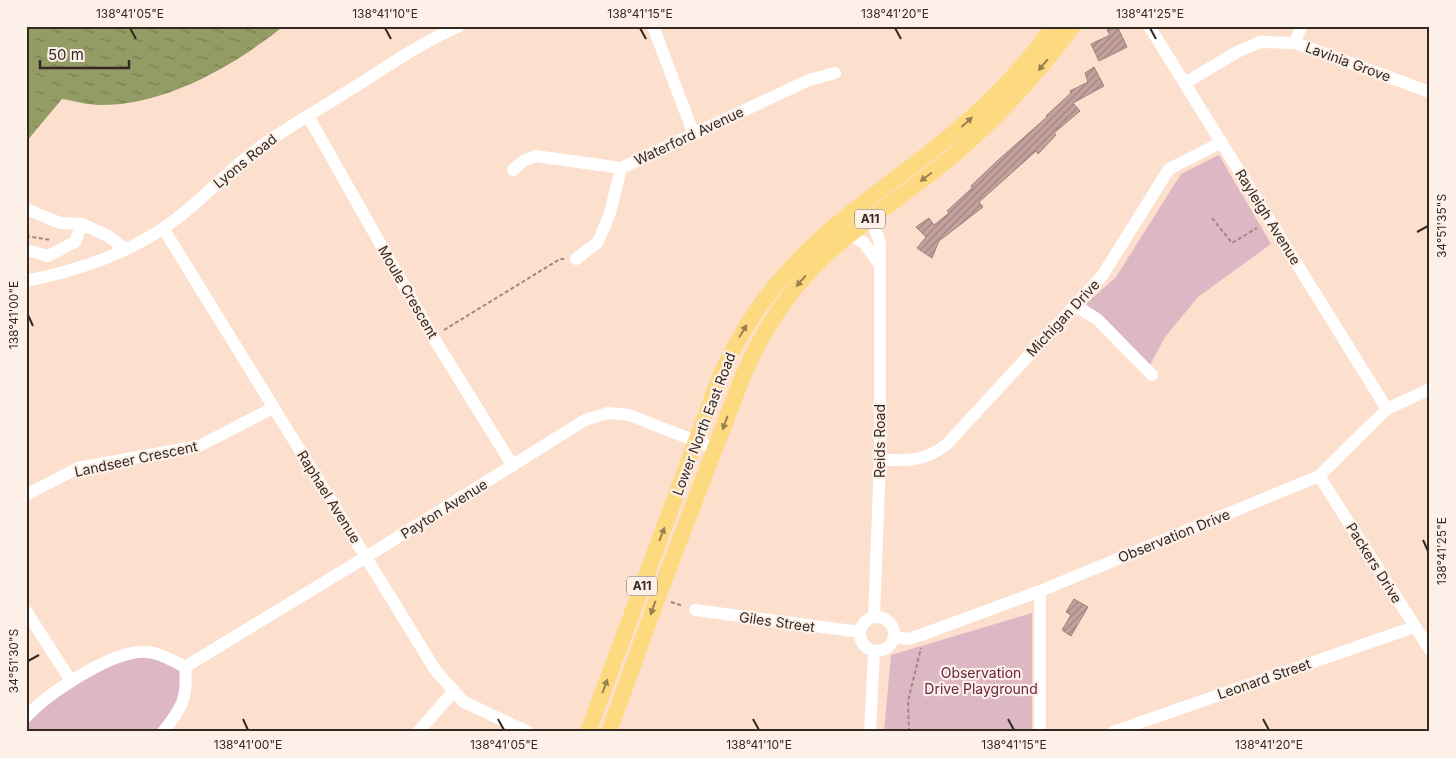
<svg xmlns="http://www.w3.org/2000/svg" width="1456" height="758" viewBox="0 0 1456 758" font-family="Inter,sans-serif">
  <defs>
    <pattern id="water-ripples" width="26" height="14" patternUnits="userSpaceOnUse" patternTransform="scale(1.25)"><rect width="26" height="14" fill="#939c64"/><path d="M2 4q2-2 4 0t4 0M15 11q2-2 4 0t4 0" fill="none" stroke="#797f52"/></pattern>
    <pattern id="building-hatch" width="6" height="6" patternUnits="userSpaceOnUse" patternTransform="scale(1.25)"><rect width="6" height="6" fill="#c4a19d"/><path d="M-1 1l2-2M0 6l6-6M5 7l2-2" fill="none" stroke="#a08380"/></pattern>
  </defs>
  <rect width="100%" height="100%" fill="#fcdfcc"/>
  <path fill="#deb7c5" d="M1219 155 1271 244 1198 297 1165 337 1150 365 1086 304 1116 277 1181 174Z
    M1032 613V732H884L891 655Z
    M139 651 185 667 187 689 163 732H26V717L71 681Z"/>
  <path fill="url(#water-ripples)" d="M26 26H284C233 66 167 105 100 105 88 105 74 101 62 99L26 142Z"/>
  <path fill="url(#building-hatch)" stroke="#a1807c" d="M1117 26 1127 47 1099 61 1091 44 1110 35 1107 30Z
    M1094 67 1104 86 1073 103 1080 111 1054 133 1056 135 1038 154 1036 151 979 202 983 207 939 241 932 258 917 248 926 237 916 227 929 218 934 225 949 213 947 211 972 188 971 186 996 162 1047 117 1046 116 1071 93 1070 91 1088 82 1085 73Z
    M1074 599 1088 607 1071 636 1062 630 1071 615 1066 612Z"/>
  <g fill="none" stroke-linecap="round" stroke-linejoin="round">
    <path stroke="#9f8a7d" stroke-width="2" stroke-dasharray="4 2.5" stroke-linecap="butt" d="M1212 218 1232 243 1257 228
      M26 236 51 240
      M444 330 560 259H564
      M671 602 683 606
      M909 732 908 701 921 648"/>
    <path stroke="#fff" stroke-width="12" d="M653 26 694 135
      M1149 26 1387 409
      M1295 43 1301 26
      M1185 83 1237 52 1260 42 1295 43 1430 92
      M308 116 433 337 513 466
      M513 170 523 161 536 156 621 168 809 80 835 73
      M26 209 60 223 82 224 108 236 125 249
      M865 213 875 229 880 243V460L874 617
      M163 228 436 671 464 702 528 732
      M849 235 864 243 880 265
      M26 250 48 256 75 242 82 224
      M576 259 598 242 610 213 621 168
      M26 281C80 270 131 253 175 220 204 198 227 172 256 150 285 128 317 111 348 91 384 69 420 43 459 26
      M1074 305 1097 319 1152 375
      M880 460C909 460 923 462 946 445L1102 276 1169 169 1222 142
      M1319 476 1430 650
      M26 495 78 468 199 446 273 408
      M1040 591V732
      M695 610 860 632
      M26 611 71 681
      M860 634a17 17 0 1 1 34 0a17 17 0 1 1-34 0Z
      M894 637 908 639 921 635 1040 591 1319 476 1387 409 1430 389
      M185 667 366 557 585 420 608 413 629 415 716 449
      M26 717C48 693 105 656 138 652 155 650 170 659 185 667
      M163 732C182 708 188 698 185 667
      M418 732 453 692
      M870 732 874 651
      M1113 732 1414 627"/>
    <path stroke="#fdda7f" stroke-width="16" d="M588 732 721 374C739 335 762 298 792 267 836 218 893 183 944 141 985 108 1023 69 1054 26
      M609 732 657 599 743 376C764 327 794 282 835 247 873 214 916 187 955 154 999 116 1038 73 1073 26"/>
  </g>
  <defs><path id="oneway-solid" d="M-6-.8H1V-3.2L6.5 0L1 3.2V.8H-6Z" transform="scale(1.25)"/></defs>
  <g fill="#988250">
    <use href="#oneway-solid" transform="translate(1043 65) rotate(130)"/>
    <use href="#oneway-solid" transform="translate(967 122) rotate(-42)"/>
    <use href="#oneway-solid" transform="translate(926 177) rotate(143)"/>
    <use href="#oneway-solid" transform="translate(801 281) rotate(131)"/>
    <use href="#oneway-solid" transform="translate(743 331) rotate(-59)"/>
    <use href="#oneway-solid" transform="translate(725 423) rotate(110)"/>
    <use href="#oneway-solid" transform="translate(662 534) rotate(-69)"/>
    <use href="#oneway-solid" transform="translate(653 608) rotate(110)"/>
    <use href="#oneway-solid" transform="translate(605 686) rotate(-70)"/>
  </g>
  <path fill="none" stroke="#342922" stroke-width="2" d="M130 28 136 39M385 28 391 39M640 28 646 39M895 28 901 39M1150 28 1156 39M1417 232 1428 226M28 315 33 326M1423 540 1428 551M28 661 39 655M243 719 248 730M498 719 504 730M753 719 759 730M1008 719 1014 730M1263 719 1269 730"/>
  <g text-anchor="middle" stroke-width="4.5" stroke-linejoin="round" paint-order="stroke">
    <g fill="#fcf0e8" stroke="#70655d" stroke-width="1">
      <rect x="855" y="209.5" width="30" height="19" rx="4"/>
      <rect x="627" y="576.5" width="30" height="19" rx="4"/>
    </g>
    <g font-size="12" font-weight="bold" fill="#342922">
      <text x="870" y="223">A11</text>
      <text x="642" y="590">A11</text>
    </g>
    <g font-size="14" fill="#342922" stroke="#fcf0e8">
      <text transform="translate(1348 62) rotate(20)" y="5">Lavinia Grove</text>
      <text transform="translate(689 136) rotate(-25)" y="5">Waterford Avenue</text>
      <text transform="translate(245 161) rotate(-39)" y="5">Lyons Road</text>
      <text transform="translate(1268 217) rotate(58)" y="5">Rayleigh Avenue</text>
      <text transform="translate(408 292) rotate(60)" y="5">Moule Crescent</text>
      <text transform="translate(1063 318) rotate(-47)" y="5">Michigan Drive</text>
      <text transform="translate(704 424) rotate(-69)" y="5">Lower North East Road</text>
      <text transform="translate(880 441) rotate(-90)" y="5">Reids Road</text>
      <text transform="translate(136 459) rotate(-12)" y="5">Landseer Crescent</text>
      <text transform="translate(329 497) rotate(58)" y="5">Raphael Avenue</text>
      <text transform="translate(444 509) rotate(-32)" y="5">Payton Avenue</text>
      <text transform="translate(1174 536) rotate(-22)" y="5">Observation Drive</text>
      <text transform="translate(1374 563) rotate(58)" y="5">Packers Drive</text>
      <text transform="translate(777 622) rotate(8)" y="5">Giles Street</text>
      <text transform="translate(1264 679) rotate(-19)" y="5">Leonard Street</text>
    </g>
    <g font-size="14" fill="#6a2343" stroke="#fcf0e8">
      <text x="981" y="678">Observation<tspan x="981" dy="16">Drive Playground</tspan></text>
    </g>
  </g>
  <rect width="1456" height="758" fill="none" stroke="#fcf0e8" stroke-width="55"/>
  <path d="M40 60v8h89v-8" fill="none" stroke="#342922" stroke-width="2.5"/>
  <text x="48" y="60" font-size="15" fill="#342922" stroke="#fcf0e8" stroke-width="4" paint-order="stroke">50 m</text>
  <rect x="28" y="28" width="1400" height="702" fill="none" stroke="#342922" stroke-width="2"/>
  <g font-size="12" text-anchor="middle" fill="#342922">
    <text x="130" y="18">138°41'05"E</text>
    <text x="385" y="18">138°41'10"E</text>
    <text x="640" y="18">138°41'15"E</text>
    <text x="895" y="18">138°41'20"E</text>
    <text x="1150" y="18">138°41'25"E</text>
    <text transform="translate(1442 226) rotate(-90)" y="4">34°51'35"S</text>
    <text transform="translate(14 315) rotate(-90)" y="4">138°41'00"E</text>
    <text transform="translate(1442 551) rotate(-90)" y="4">138°41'25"E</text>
    <text transform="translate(14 661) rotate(-90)" y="4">34°51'30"S</text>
    <text x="248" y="749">138°41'00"E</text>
    <text x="504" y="749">138°41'05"E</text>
    <text x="759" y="749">138°41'10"E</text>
    <text x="1014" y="749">138°41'15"E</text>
    <text x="1269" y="749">138°41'20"E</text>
  </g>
</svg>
